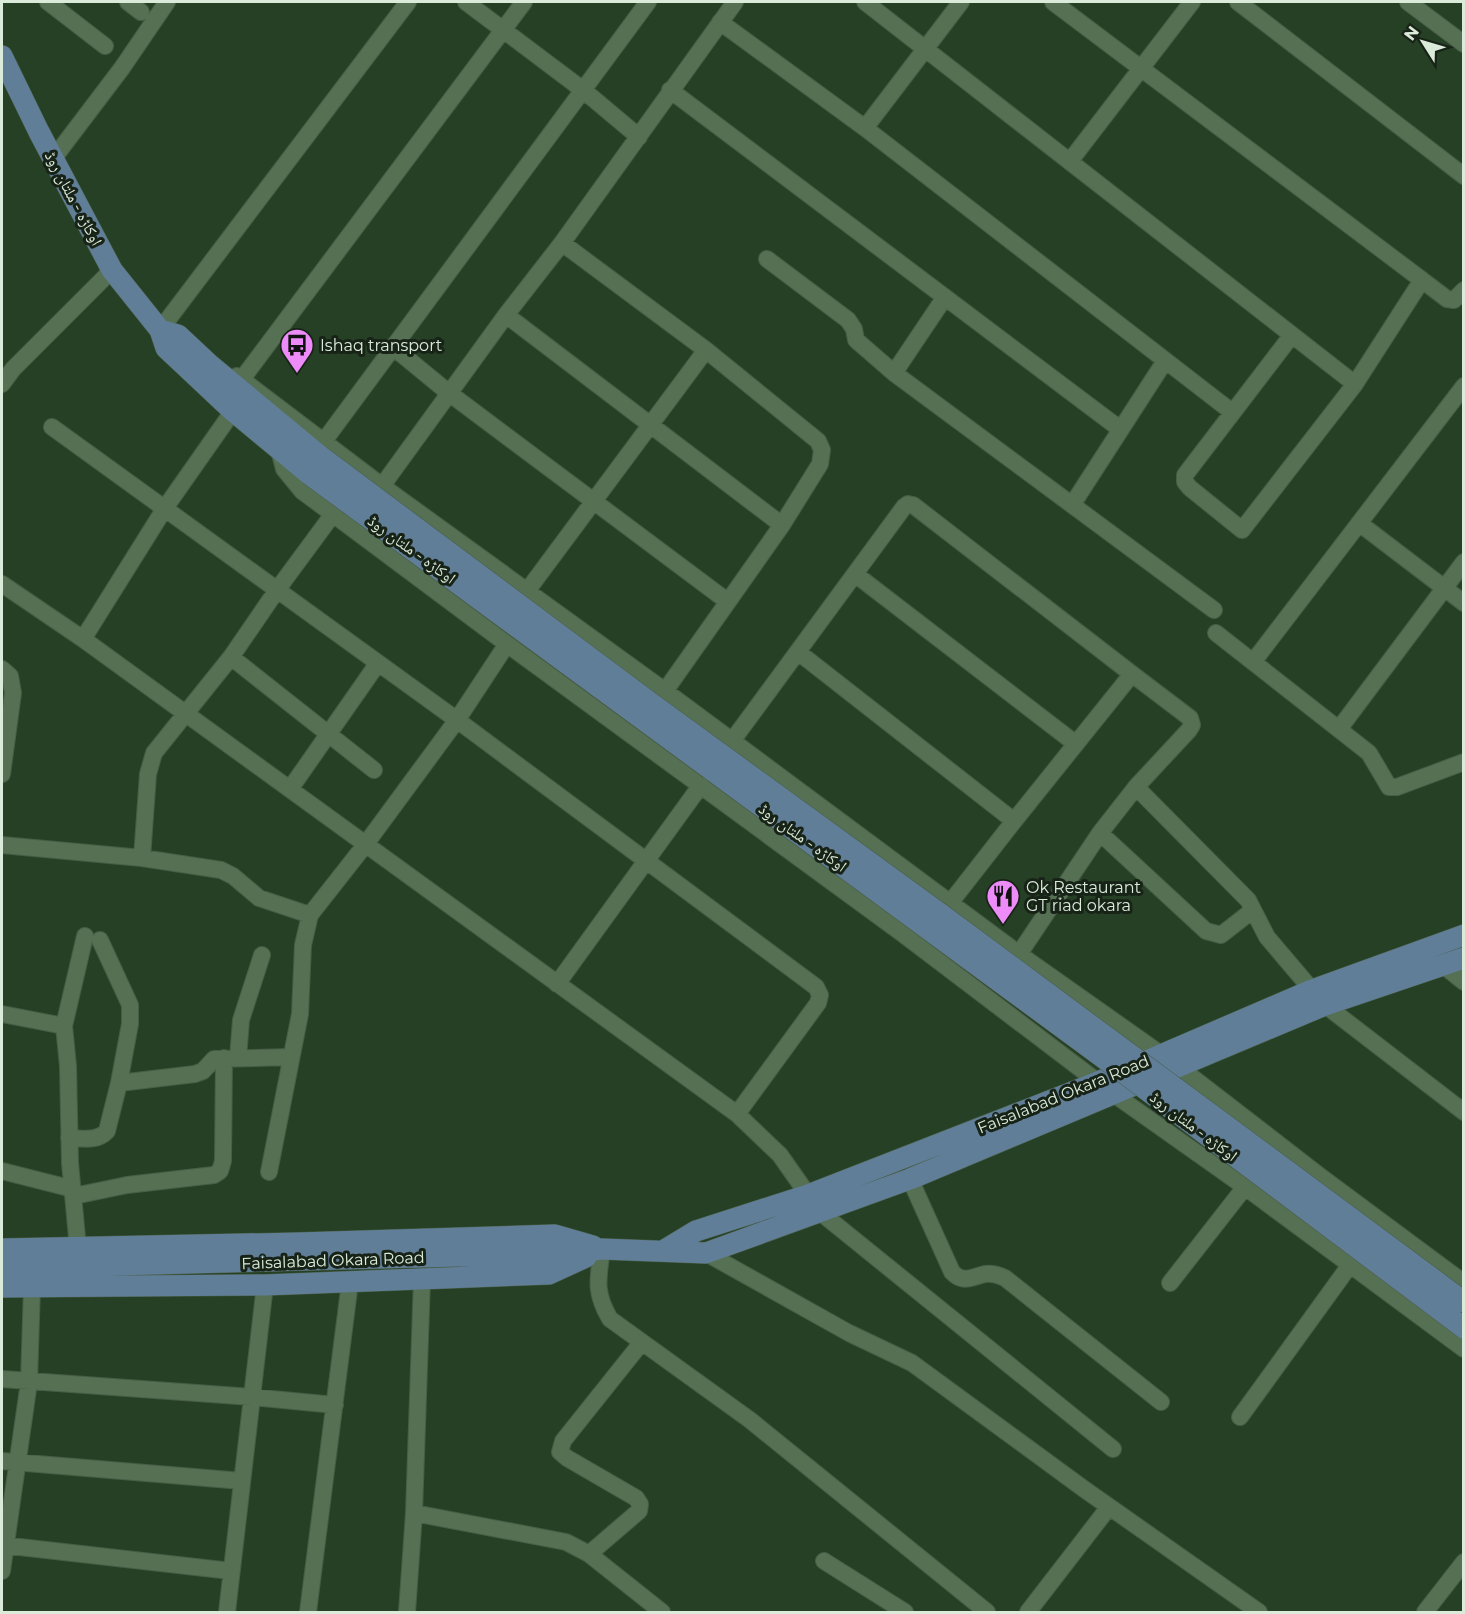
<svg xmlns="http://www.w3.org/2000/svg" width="1465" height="1614" viewBox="0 0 1465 1614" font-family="Montserrat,'Noto Naskh Arabic',sans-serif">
  <rect width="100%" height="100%" fill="#264025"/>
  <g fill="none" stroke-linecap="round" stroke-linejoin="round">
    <defs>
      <path id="minor" d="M48 2 105 46
        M128 2 141 12
        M466 2 583 90 639 137
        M865 2 1355 384
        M1053 2 1422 280
        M1238 2 1464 176
        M1408 2 1464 44
        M720 22 865 128 1232 412
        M670 90 1120 429
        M865 128 961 2
        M53 159 122 68 167 2
        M1070 161 1192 2
        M562 243 706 350 818 441 822 450 820 464 782 525 665 691
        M767 259 848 320 854 329 856 340 894 373 1214 610
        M506 315 782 525
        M160 330 408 2
        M1292 335 1185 475V482L1190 488 1242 530 1355 384 1422 280 1447 299 1454 300 1464 290
        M393 347 449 393 727 601
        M894 373 945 297
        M237 376 382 486 665 691 1019 954 1179 1067 1320 1176 1464 1283
        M242 379 524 2
        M2 384 13 369 112 270
        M52 427 457 720 816 987 820 995 818 1003 737 1114
        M324 441 648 2
        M279 450 284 469 302 491 507 644 903 934 1115 1095 1245 1187 1464 1349
        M382 486 506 315 562 243 735 2
        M1072 505 1165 361
        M1359 523 1464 603
        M855 574 1076 744
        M2 584 83 639 737 1114 780 1155 808 1195
        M527 591 706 350
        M1216 633 1369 753 1389 787H1397L1464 762
        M83 639 165 508 233 411
        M798 652 1014 821 950 903
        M231 657 374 770
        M1253 662 1464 386
        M2 669 10 676 13 693 2 774
        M1339 729 1464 562
        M732 741 904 507 908 504 913 505 1132 674
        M1136 787 1248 900 1267 937 1312 990
        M290 789 378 663
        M1014 821 1132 674 1190 718 1192 725 1189 730 1136 787 1100 833 1019 954
        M1100 833 1206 931 1221 935 1253 910
        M2 845 142 858 221 870 233 876 259 898 310 915
        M142 858 148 774 154 753 231 657 277 590 333 514
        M1444 966 1464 982
        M557 984 701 785
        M1325 1005 1464 1112
        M2 1014 64 1026
        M238 1058 241 1020 262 955
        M119 1083 195 1074 203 1071 214 1059 291 1057
        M69 1138C83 1138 97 1142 107 1131L119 1083 130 1024V1005L100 940
        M2 1171 73 1189
        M269 1172 300 1014 303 945 310 915 365 845 457 720 507 644
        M910 1179 952 1272C963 1284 972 1277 985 1274 993 1273 998 1275 1005 1278L1161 1402
        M74 1196 127 1185 214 1175 220 1171 223 1161 224 1058
        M820 1212 1113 1449
        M78 1248 70 1163 68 1066 64 1026 85 936
        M602 1249C598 1279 594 1292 610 1319L750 1420 987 1612
        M706 1253 849 1333 912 1363 1084 1489 1259 1612
        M1170 1283 1245 1187
        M2 1379 252 1397 335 1405
        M1240 1417 1350 1265
        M2 1461 242 1481
        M414 1513 566 1542 589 1554 662 1612
        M2 1545 231 1571
        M589 1554 639 1511 640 1504 636 1498 567 1458 560 1452 563 1441 642 1342
        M824 1561 905 1612
        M2 1571 29 1382 32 1287
        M227 1612 265 1285
        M308 1612 350 1282
        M407 1612 414 1513 422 1279
        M1028 1612 1109 1507
        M1425 1612 1464 1562"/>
      <path id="major" d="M2 56 39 132 112 270 160 330 166 348 233 411 309 474
        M160 330 178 335 209 364 320 456
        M2 1249 298 1243 555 1235 593 1246
        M663 1251 696 1231 808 1195 1098 1082 1312 990 1464 935
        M2 1268 456 1256H547L602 1249 706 1253 910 1179 1325 1005 1464 958
        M2 1287 265 1285 549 1274 586 1257"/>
    </defs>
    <use href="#minor" stroke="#475d46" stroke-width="18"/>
    <use href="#major" stroke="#475d46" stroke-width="22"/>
    <use href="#minor" stroke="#557053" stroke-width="16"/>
    <use href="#major" stroke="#617e98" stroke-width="21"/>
    <defs>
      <path id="major-bridge" d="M320 456 652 704 942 915 1464 1302
        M309 474 1128 1076 1464 1328"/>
    </defs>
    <use href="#major-bridge" stroke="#475d46" stroke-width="22" stroke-linecap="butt"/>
    <use href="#major-bridge" stroke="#617e98" stroke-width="21"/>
  </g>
  <defs>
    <symbol id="bus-pin" viewBox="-11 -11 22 30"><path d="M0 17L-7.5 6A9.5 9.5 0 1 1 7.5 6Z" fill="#ed8cf9" stroke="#182317"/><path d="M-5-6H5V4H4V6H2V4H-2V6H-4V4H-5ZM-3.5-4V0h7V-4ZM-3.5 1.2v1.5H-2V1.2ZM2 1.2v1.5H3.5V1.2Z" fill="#111"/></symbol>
    <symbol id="restaurant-pin" viewBox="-11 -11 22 30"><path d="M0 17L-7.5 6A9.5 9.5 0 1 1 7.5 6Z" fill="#ed8cf9" stroke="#182317"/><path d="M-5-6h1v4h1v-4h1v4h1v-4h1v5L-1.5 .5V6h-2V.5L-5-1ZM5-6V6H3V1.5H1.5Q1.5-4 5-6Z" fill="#111"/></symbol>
  </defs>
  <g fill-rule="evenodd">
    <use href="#bus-pin" x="278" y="326" width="38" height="52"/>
    <use href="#restaurant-pin" x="984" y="877" width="38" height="52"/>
  </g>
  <g text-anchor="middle" stroke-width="6" stroke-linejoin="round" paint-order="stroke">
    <g font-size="16" fill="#dbebda" stroke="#182317">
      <text transform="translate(74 198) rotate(62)" y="6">اوکاڑہ - ملتان روڈ</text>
      <text transform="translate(412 549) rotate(36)" y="6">اوکاڑہ - ملتان روڈ</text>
      <text transform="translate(803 837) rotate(36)" y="6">اوکاڑہ - ملتان روڈ</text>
      <text transform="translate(1063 1094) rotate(-22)" y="6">Faisalabad Okara Road</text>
      <text transform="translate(1194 1126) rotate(37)" y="6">اوکاڑہ - ملتان روڈ</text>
      <text transform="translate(333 1260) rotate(-2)" y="6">Faisalabad Okara Road</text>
    </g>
    <g font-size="16" fill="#dbebda" stroke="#182317" text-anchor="start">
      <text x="320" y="351">Ishaq transport</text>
      <text x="1026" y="893">Ok Restaurant<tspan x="1026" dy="18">GT riad okara</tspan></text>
    </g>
  </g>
  <rect width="1465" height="1614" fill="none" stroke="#dbebda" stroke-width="6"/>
  <g transform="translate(1423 42) rotate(307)" stroke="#182317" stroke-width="4.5" paint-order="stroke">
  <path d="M0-4.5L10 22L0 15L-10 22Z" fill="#dbebda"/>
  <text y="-9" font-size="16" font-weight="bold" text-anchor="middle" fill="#dbebda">N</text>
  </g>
</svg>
